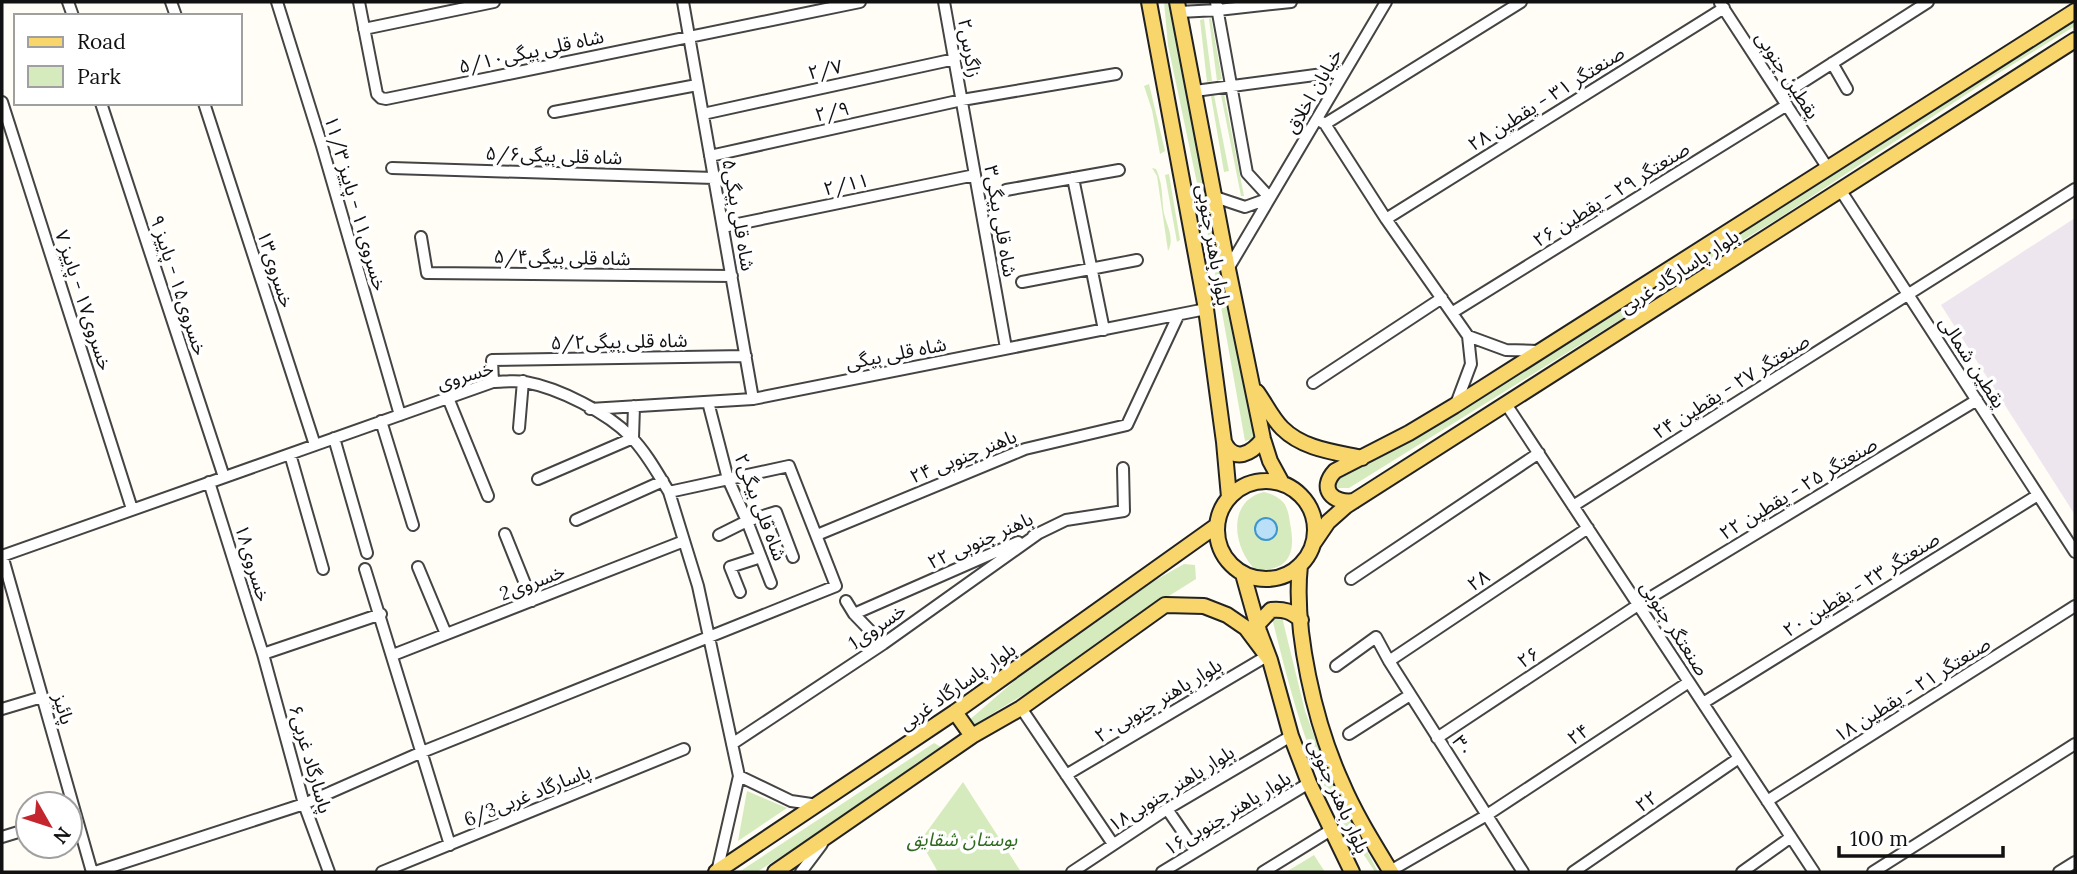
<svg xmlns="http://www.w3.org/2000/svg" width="2077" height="874" viewBox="0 0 2077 874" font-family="Lora,'Noto Sans Arabic',serif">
  <rect width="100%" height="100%" fill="#fffdf5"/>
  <path fill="#eee6ef" d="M2075 218V515L1941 305Z"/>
  <path fill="#d5ebbd" d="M1164 2H1174L1257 438 1245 441 1210 245 1168 45Z
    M2075 12V26L1994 76 1776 220 1672 283 1667 278Z
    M1211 18 1222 79 1217 81 1209 19Z
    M1204 19 1212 81 1207 82 1200 20Z
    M1149 84 1165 151 1160 154 1152 110 1144 86Z
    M1224 94 1244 196H1241L1221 95Z
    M1214 95 1229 171 1224 172 1211 96Z
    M1152 168 1156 169C1162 182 1162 193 1163 207 1164 222 1176 236 1168 251L1157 176Z
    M1169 174 1180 240 1177 242 1165 175Z
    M1639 293 1643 299 1642 305 1631 313 1349 488H1335L1333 481 1340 473Z
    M1264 492C1272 494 1277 496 1283 502 1288 508 1289 516 1290 523 1296 553 1290 571 1256 570 1233 549 1226 501 1264 492Z
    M1184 564 1195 565 1196 579 1110 633 1033 689 970 727 967 722 1019 677 1154 581Z
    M1281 613 1305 711 1317 744 1338 796 1378 872H1375C1364 854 1350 836 1340 818 1306 755 1289 686 1272 618Z
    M934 743 941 747 915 764 887 789 757 872H739Z
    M963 782 1021 872H938L920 841Z
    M747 791 787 808 738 841Z
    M1314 855 1325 872H1286Z"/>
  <path fill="#b9e0f7" stroke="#3f96cf" stroke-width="2" d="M1255 529a11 11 0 1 1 22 0a11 11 0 1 1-22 0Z"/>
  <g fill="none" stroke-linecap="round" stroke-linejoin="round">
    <defs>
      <path id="minor" d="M68 2 73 16
        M171 2 176 16
        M277 2 322 146 400 415
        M359 2 377 94 381 98 386 99 860 2
        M683 2 753 399
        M944 2 1006 348
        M1216 2 1247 173 1270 198
        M1720 3 1827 167
        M1179 12 1218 10 1291 2
        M364 29 494 2
        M1832 63 1847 89
        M1195 91 1345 71
        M1781 96 1928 2
        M2 102 132 509
        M101 103 224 477
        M204 103 315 445
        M554 112 697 85
        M703 114 955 59
        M1317 119 1325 124 1386 219 1468 336 1471 364 1456 404
        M1325 124 1521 2
        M710 156 962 100 1116 74
        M392 168 714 178
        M1073 178 1104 330
        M1006 190 1119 170
        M1841 191 2075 552
        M1215 197 1245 207 1270 198
        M1386 219 1724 8
        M723 227 975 175
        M421 237 427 273 732 276
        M1228 269 1386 2
        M1022 282 1137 260
        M1453 312 1787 105
        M1468 336 1506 350 1539 351
        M493 382 492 360 746 356
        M1313 383 1442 298
        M448 398 488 496
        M708 402 728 479 747 521 771 583
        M1506 404 1814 872
        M590 409 753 399 1206 309
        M381 421 413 525
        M519 428 523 381
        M334 438 367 553
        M290 454 323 569
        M538 479 633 438 634 406
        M209 482 263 654 304 804 329 872
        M1573 506 2075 189
        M576 520 663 481
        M505 534 532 601
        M719 535 747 521 776 512 793 557
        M817 535 1025 449 1127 425 1178 316
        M1033 536 1066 520 1124 511 1123 468
        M2 555 92 872
        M2 556 493 382C503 382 515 380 525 382 559 388 608 413 631 437 646 452 658 474 669 492L698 586 739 776 717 872
        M418 567 446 634
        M365 569 450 845
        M1351 579 1539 453
        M740 592 730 567 761 557
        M846 601 854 614 883 644
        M854 614 1018 542
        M263 654 381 614
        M393 655 684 541
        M1389 661 1588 528
        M1336 666 1376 637 1389 661 1523 872
        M1703 703 2038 495
        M1021 708 1113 844
        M2 709 42 697
        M1349 734 1410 695
        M1437 738 1638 605 1977 400
        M732 744 883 644 1039 533
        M1066 775 1267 656
        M739 776 791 801 818 805
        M1767 801 2075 606
        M1167 809 1196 851
        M2 837 28 829
        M1390 871 1487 815 1689 682
        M95 872 304 804 422 752 836 586 789 466 669 492
        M382 872 684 749
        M801 872 822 844
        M1072 872 1167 809 1291 736
        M1162 872 1309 783
        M1263 872 1331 830
        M1573 872 1739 758
        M1742 872 1791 837
        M1873 872 2075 744
        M2059 872 2075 862"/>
      <path id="major" d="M1149 2 1206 309 1224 442 1229 497
        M1177 2 1228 269 1263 439 1270 461 1282 483
        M1257 392C1265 403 1272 418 1282 428 1303 449 1334 452 1362 458
        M1224 442C1234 464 1252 453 1263 439
        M1217 530a49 49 0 1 1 98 0a49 49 0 1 1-98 0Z
        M1354 501C1333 504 1318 489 1335 471L1409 433 1454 406 2075 11
        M1313 544 1328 522 1346 506 2075 40
        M1300 565C1293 630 1315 724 1342 783 1355 814 1374 844 1391 872
        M1243 574 1259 631 1270 660 1291 736 1309 783 1352 872
        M1257 625 1271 610C1284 609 1291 611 1301 620
        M955 712 972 736
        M716 872 955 712 1216 526
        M775 872 972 736 1021 708 1165 605 1204 606 1227 615 1246 628 1270 660"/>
    </defs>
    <use href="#minor" stroke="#444" stroke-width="14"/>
    <use href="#major" stroke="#222" stroke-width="18"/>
    <use href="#minor" stroke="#fff" stroke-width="10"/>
    <use href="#major" stroke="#f9d66b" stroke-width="14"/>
  </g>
  <g text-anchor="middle" stroke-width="7" stroke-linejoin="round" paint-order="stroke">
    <g font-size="19" fill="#111" stroke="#fff">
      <text transform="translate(970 48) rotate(80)" y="7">زاگرس۲</text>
      <text transform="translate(531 51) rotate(-12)" y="7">شاه قلی بیگی۵/۱۰</text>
      <text transform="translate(825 69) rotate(-12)" y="7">۲/۷</text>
      <text transform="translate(1788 75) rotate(57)" y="7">یقطین جنوبی</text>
      <text transform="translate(1313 91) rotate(-60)" y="7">خیابان اخلاق</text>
      <text transform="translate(1546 98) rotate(-32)" y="7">صنعتگر ۳۱ - یقطین ۲۸</text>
      <text transform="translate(832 111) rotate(-12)" y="7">۲/۹</text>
      <text transform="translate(554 155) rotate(2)" y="7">شاه قلی بیگی۵/۶</text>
      <text transform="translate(846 184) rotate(-12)" y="7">۲/۱۱</text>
      <text transform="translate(1611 194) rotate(-32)" y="7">صنعتگر ۲۹ - یقطین ۲۶</text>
      <text transform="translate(356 203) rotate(74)" y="7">خسروى۱۱ - پاییز ۱۱/۳</text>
      <text transform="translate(739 215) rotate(80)" y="7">شاه قلی بیگی۵</text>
      <text transform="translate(1001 221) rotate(80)" y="7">شاه قلی بیگی۳</text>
      <text transform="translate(1214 245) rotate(80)" y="7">بلوار باهنر جنوبی</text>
      <text transform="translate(562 257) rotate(1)" y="7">شاه قلی بیگی۵/۴</text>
      <text transform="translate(276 269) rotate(72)" y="7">خسروى۱۳</text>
      <text transform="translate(1679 271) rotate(-33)" y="7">بلوار پاسارگاد غربی</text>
      <text transform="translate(179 285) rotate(72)" y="7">خسروى۱۵ - پاییز ۹</text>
      <text transform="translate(84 300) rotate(72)" y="7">خسروى۱۷ - پاییز ۷</text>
      <text transform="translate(619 341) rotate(-1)" y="7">شاه قلی بیگی۵/۲</text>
      <text transform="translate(896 353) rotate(-11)" y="7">شاه قلی بیگی</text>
      <text transform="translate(1973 362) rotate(57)" y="7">یقطین شمالی</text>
      <text transform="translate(465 375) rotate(-16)" y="7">خسروى</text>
      <text transform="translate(1731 386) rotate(-32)" y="7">صنعتگر ۲۷ - یقطین ۲۴</text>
      <text transform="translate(963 456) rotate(-22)" y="7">۲۴ باهنر جنوبی</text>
      <text transform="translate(1798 488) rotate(-31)" y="7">صنعتگر ۲۵ - یقطین ۲۲</text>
      <text transform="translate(761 507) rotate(69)" y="7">شاه قلی بیگی۲</text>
      <text transform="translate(980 540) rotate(-24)" y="7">۲۲ باهنر جنوبی</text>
      <text transform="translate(253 563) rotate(73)" y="7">خسروى۱۸</text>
      <text transform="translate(1478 580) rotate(-34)" y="7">۲۸</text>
      <text transform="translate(532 582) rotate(-21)" y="7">خسروى2</text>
      <text transform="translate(1861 584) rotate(-32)" y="7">صنعتگر ۲۳ - یقطین ۲۰</text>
      <text transform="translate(877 626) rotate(-35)" y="7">خسروى1</text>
      <text transform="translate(1675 628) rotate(57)" y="7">صنعتگر جنوبی</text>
      <text transform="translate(1528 657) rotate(-33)" y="7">۲۶</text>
      <text transform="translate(957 686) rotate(-35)" y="7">بلوار پاسارگاد غربی</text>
      <text transform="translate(1912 689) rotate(-32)" y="7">صنعتگر ۲۱ - یقطین ۱۸</text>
      <text transform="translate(1158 700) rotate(-31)" y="7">بلوار باهنر جنوبی۲۰</text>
      <text transform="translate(64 709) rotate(74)" y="7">پائیز</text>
      <text transform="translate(1578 734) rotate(-33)" y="7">۲۴</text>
      <text transform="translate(1463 746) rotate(58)" y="7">۳۰</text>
      <text transform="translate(311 759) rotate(74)" y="7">پاسارگاد غربی۶</text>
      <text transform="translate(1171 788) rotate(-32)" y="7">۱۸بلوار باهنر جنوبی</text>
      <text transform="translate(527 795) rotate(-22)" y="7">پاسارگاد غربی6/3</text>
      <text transform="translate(1339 796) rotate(66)" y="7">بلوار باهنر جنوبی</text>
      <text transform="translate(1646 801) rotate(-34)" y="7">۲۲</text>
      <text transform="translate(1227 813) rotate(-31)" y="7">بلوار باهنر جنوبی۱۶</text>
    </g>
    <g font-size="19" font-style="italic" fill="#2f6b1f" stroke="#fff">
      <text x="962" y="846">بوستان شقایق</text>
    </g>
  </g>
  <rect width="2077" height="874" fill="none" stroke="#111111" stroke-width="7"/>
  <rect x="14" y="14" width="228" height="91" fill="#ffffff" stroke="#a0a0a0" stroke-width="2"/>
  <rect x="28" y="37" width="35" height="10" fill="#f9d66b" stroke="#a0a0a0" stroke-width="2"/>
  <text x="77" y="49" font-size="21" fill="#111111">Road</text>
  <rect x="28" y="66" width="35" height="21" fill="#d5ebbd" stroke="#a0a0a0" stroke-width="2"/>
  <text x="77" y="84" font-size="21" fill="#111111">Park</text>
  <g transform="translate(49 825) rotate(129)"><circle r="33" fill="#ffffff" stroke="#a0a0a0" stroke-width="2"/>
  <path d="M0-5L12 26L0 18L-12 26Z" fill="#c4262e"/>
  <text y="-10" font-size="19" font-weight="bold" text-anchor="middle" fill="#111111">N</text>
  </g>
  <path d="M1839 846v10h164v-10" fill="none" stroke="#111111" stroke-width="3.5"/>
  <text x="1850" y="846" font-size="21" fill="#111111" stroke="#ffffff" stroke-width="5" paint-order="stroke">100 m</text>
</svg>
